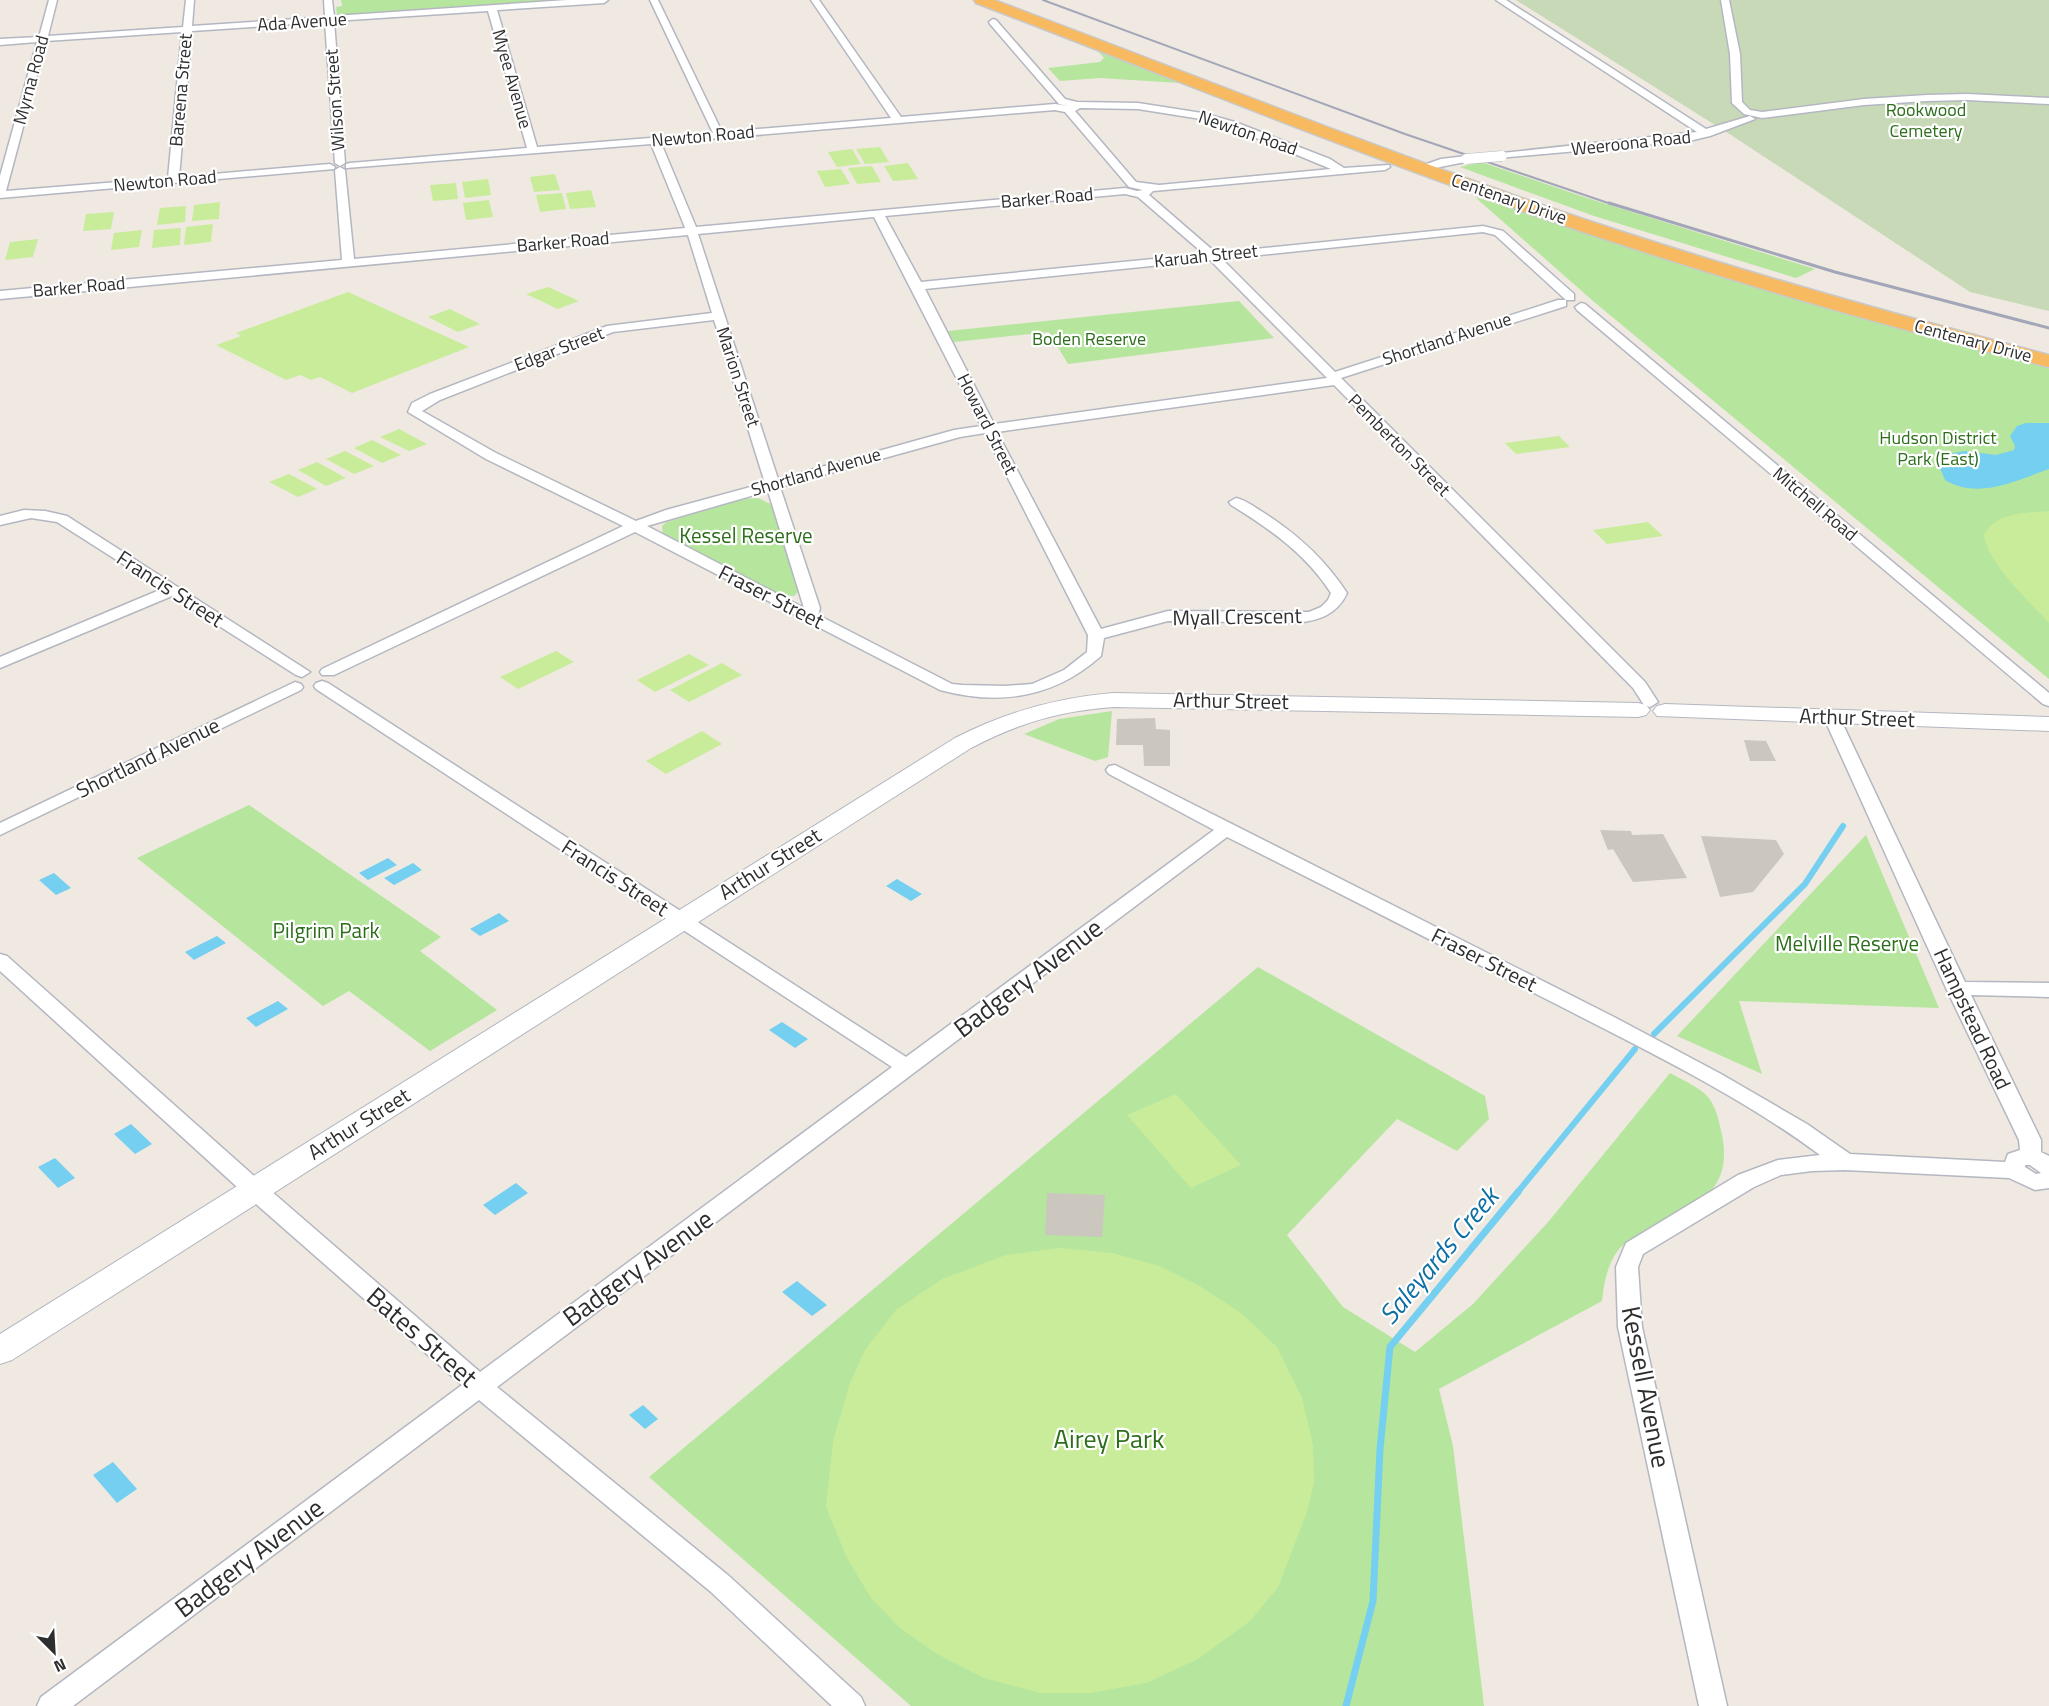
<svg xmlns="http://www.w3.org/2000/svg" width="2049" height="1706" viewBox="0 0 2049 1706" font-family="'Titillium Web',sans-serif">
  <rect width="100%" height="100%" fill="#efe9e1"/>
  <path fill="#b6e59e" d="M341 0H574L353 15 337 14 336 7 342 6Z
    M1098 51 1180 83 1100 78 1060 81 1048 68 1100 62 1104 58Z
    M1481 162 1587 198 1815 269 1796 278 1594 216 1460 167Z
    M1475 197 1899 327 2049 367V679L1593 301Z
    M1239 301 1274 338 1068 364 1049 332 954 342 948 331Z
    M758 498 775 506 777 513 799 591 794 596 782 595 663 535 662 526 667 522 742 499Z
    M1112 711 1108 757 1095 761 1024 734 1059 719Z
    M249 805 441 937 420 951 497 1010 430 1051 349 991 323 1006 137 858Z
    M1866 835 1939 1008 1739 1001 1762 1074 1677 1036Z
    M1258 967 1485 1096 1489 1119 1457 1151 1397 1119 1287 1235 1343 1307 1415 1352 1473 1304 1549 1221 1670 1073C1705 1092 1714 1092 1722 1135 1735 1202 1682 1207 1638 1237 1632 1241 1623 1244 1619 1249 1607 1265 1604 1282 1602 1301L1439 1389 1453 1446 1484 1706H911L649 1477Z"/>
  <path fill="#c8d9b8" d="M1516 0H2049V311L1970 292 1731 135Z"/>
  <path fill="#c9ec9a" d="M880 147 889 162 865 164 856 149Z
    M852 149 861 164 837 167 828 152Z
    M908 163 918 179 893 181 884 166Z
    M872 166 881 182 857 184 848 168Z
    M841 169 850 184 825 187 817 171Z
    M555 174 560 190 534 192 530 177Z
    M488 179 491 195 465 198 462 182Z
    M456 183 458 199 433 201 430 185Z
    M591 190 596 207 570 209 566 193Z
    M562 193 566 209 540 212 536 195Z
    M489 200 493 217 466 220 463 203Z
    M220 202 219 219 192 221 194 205Z
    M186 206 185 222 157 225 160 208Z
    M114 212 111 229 83 231 86 214Z
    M213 224 211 242 184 245 186 227Z
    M181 228 180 245 152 248 154 230Z
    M142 230 139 247 111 250 114 233Z
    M38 239 33 257 5 260 10 242Z
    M548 287 579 301 558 309 526 294Z
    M348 292 469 347 352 393 320 377 311 380 300 375 286 380 216 345 241 336 236 333Z
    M450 309 480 324 458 332 428 317Z
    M399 429 427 444 409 451 380 437Z
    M1559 436 1570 447 1516 454 1505 443Z
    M372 440 401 455 382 463 354 448Z
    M345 451 374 466 354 474 326 459Z
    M317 462 346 478 326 486 298 470Z
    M289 474 317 489 298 497 269 482Z
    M2049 511V623C2030 602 1986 562 1984 534 1998 512 2025 513 2049 511Z
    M1648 522 1663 536 1607 544 1593 530Z
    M556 651 574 662 518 689 500 677Z
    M689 654 709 665 655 692 637 680Z
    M722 663 742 675 689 702 670 690Z
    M702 731 722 744 666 774 646 761Z
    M1176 1094 1241 1165 1191 1188 1127 1115Z
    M1059 1248 1113 1253 1159 1266 1198 1285 1241 1313 1277 1347 1302 1398 1313 1445 1314 1482 1307 1512 1278 1587 1250 1621 1198 1659 1146 1683 1090 1693H1040L984 1678 937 1654 900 1628 871 1598 847 1558 826 1507 833 1441 850 1383 865 1350 896 1310 942 1279 1006 1255Z"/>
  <path fill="#75cff0" d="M2026 423H2049V469C2015 481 1979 500 1945 480L1939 466 1943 455 1965 451 1996 455 2014 450 2015 446 2010 436 2017 426Z
    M388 858 397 865 368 880 359 873Z
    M413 863 422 870 394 885 384 878Z
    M54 873 71 888 56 895 39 880Z
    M897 879 922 894 911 901 886 886Z
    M499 913 509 921 480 936 470 929Z
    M217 936 226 943 194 960 185 952Z
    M278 1001 288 1009 256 1027 246 1018Z
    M782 1022 808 1039 795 1048 769 1030Z
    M131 1124 152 1144 135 1154 114 1134Z
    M55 1158 75 1178 58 1188 38 1167Z
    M516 1183 528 1193 495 1215 483 1205Z
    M797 1281 827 1305 812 1316 782 1292Z
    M643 1405 658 1419 645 1429 629 1415Z
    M113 1462 137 1489 117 1503 93 1475Z"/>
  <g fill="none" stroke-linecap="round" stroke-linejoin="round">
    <path stroke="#75cff0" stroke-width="6" d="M1654 1034 1805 884 1843 826
      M1517 1193 1635 1049"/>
    <path stroke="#75cff0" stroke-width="7" d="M1346 1706 1373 1601 1380 1449 1390 1347 1518 1192"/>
  </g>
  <path fill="#cbc7bf" d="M1155 718 1156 729 1170 730V766H1144L1143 745H1116L1117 719Z
    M1744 740 1766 741 1776 761H1750Z
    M1600 830 1631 831 1632 835 1663 834 1687 878 1633 882 1613 849 1608 850Z
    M1701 836 1776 840 1784 854 1753 892 1720 897Z
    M1047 1193 1105 1195 1102 1237 1045 1235Z"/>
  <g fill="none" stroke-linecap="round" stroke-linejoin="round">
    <defs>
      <path id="minor" d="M49 0H57L48 36 183 27 186 0H194L192 26 325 17 324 0H332L334 16 567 0H608L604 3 497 10 537 147 713 133 650 0H658L722 132 891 118 811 0H819L901 117 1055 104 1068 106 1059 104 990 24 989 22 993 19 996 20 1065 99 1077 102 1138 103 1202 113 1235 122 1330 159 1344 168 1389 165 1390 167 1385 170 1153 191 1149 195 1216 253 1483 226 1503 231 1574 294V300H1566L1495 235 1483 232 1222 259 1335 372 1558 300H1566V306L1341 378 1645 682 1658 702 1650 707 1644 705 1633 688 1334 385 997 432 1101 629 1168 611 1309 612 1321 607 1328 600 1331 593C1306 554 1270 529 1231 505L1229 502 1236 498C1245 500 1253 506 1261 511 1296 533 1324 558 1347 593 1337 615 1319 620 1297 623L1168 621 1104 638 1101 656C1054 698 1000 706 940 690L635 532 334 675H322L320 672 322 669 623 526 486 459 408 412 412 403 430 394 607 326 712 313 688 235 0 299V291L342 260 335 170 340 167 345 170 354 259 685 228 684 225 651 144 346 168V164L350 163 527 148 488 11 334 21 345 163 340 166 335 163 325 22 192 31 179 177 330 164 335 167 334 169 0 198V176L37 42 0 45V39L39 37ZM182 32 168 178 6 191 46 41ZM1080 108 1138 109 1201 119 1227 126 1331 169 1159 185 1136 182 1075 111ZM1055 110 1065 112 1129 187 1143 190 1137 191 1125 188 696 227 661 143ZM1125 194 1138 197 1204 254 921 282 885 216ZM874 217 981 426 954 430 778 479 698 234ZM1210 260 1327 378 994 424 925 289ZM714 320 765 483 666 510 636 521 496 453 422 411 440 400 613 332ZM985 433 1088 635 1087 652 1064 670 1032 684 1005 686 962 685 952 684 818 615 820 608 780 487 960 437ZM768 491 804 608 647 526Z
        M1496 0H1506L1706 129 1750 116 1755 119 1710 136 1689 141 1498 158V154L1502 153 1697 132Z
        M1721 0H1729L1740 54 1742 102 1750 110 1762 112 1864 99 1927 95 1967 94 2049 98V104L1967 100 1927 101 1864 105 1762 118 1744 114 1732 103 1730 54Z
        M1466 156 1471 159 1470 161 1420 171 1415 168 1441 159Z
        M1581 303 1585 304 2049 693V706L2043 704 1577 310 1575 307Z
        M24 510 45 511 67 516 310 672 302 677 296 675 172 596 0 668V657L162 589 57 522 31 518 0 525V516Z
        M322 681 328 683 906 1057 1214 830 1109 774 1106 770 1109 766 1115 765 1614 1017 1721 1074 1807 1124 1850 1154 2005 1162 2008 1154 2020 1150 2019 1140 1946 988 1824 718 1832 713 1838 714 1965 982 2049 983V997L1971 995 2041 1140V1152L2049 1156V1188L2035 1190 2009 1178 1845 1170 1812 1171 1781 1175 1754 1187 1643 1254 1638 1267 1642 1327 1727 1706H1699L1618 1327 1616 1267 1626 1243 1738 1175 1778 1160 1820 1155C1739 1095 1645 1050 1556 1004 1446 948 1337 892 1227 837L497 1387 729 1576 861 1697 865 1706H832L711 1592 479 1400 73 1706H37L41 1697 462 1385 247 1196 0 971V954L7 956 263 1184 480 1372 892 1067 316 689 314 686 316 683ZM2025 1165H2030L2041 1173 2036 1174 2025 1167Z
        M295 682 301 684 303 687 301 690 0 835V823Z"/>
      <path id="secondary" d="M1113 693 1638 703 1646 705 1650 710 1646 715 1638 717 1113 707C1059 711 1019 723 971 748L12 1360 0 1364V1334L955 738C1005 712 1056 698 1113 693Z
        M1665 704 2049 717V731L1657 716 1653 711 1657 706Z"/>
      <path id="trunk" d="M974 0H994C1176 68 1356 141 1539 204 1707 262 1877 310 2049 355V367C1872 323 1697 272 1525 212 1340 147 1159 73 976 3Z"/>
    </defs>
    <use href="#minor" stroke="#b4b7c1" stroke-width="3"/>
    <use href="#secondary" stroke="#b4b7c1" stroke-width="2"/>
    <use href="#trunk" stroke="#c9c9c9" stroke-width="3"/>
    <use href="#minor" fill="#fff" fill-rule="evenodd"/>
    <use href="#secondary" fill="#fff" fill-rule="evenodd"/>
    <use href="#trunk" fill="#f8ba60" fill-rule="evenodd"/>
    <path stroke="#a3a6b8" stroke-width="2" d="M1043 0 1405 134 1614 205"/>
    <path stroke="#a3a6b8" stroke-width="3" d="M1609 203 1835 272 2049 328"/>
    <defs>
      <path id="minor-bridge" d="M1466 159 1502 156"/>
    </defs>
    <use href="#minor-bridge" stroke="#b4b7c1" stroke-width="11" stroke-linecap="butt"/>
    <use href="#minor-bridge" stroke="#fff" stroke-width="10"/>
  </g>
  <g text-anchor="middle" stroke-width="4.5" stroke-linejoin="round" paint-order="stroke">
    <g font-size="18" fill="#2e2e2e" stroke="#fff">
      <text transform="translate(302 22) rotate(-4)" y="6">Ada Avenue</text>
      <text transform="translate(512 79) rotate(74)" y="6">Myee Avenue</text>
      <text transform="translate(31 80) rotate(-75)" y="6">Myrna Road</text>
      <text transform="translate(181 90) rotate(-85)" y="6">Bareena Street</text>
      <text transform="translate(335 100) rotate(-94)" y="6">Wilson Street</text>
      <text transform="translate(1248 133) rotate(19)" y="6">Newton Road</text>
      <text transform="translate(703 136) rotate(-5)" y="6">Newton Road</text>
      <text transform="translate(1631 143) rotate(-6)" y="6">Weeroona Road</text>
      <text transform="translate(165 181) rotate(-5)" y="6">Newton Road</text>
      <text transform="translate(1047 198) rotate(-5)" y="6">Barker Road</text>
      <text transform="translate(1509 199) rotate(19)" y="6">Centenary Drive</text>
      <text transform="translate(563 242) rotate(-5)" y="6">Barker Road</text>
      <text transform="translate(1206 256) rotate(-6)" y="6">Karuah Street</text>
      <text transform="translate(79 287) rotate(-5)" y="6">Barker Road</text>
      <text transform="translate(1447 339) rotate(-18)" y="6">Shortland Avenue</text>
      <text transform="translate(1973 341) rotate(15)" y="6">Centenary Drive</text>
      <text transform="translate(559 349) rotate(-21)" y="6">Edgar Street</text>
      <text transform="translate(738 377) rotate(72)" y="6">Marion Street</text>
      <text transform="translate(987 424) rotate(63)" y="6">Howard Street</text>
      <text transform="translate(1399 445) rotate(45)" y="6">Pemberton Street</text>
      <text transform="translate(816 472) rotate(-16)" y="6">Shortland Avenue</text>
      <text transform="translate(1815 504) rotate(40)" y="6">Mitchell Road</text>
    </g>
    <g font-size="18" fill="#2c6e1b" stroke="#fff">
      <text x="1926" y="116">Rookwood<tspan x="1926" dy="21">Cemetery</tspan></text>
      <text x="1089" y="345">Boden Reserve</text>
      <text x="1938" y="444">Hudson District<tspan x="1938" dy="21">Park (East)</tspan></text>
    </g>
    <g font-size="21" fill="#2c6e1b" stroke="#fff">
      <text x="746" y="543">Kessel Reserve</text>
      <text x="326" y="938">Pilgrim Park</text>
      <text x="1847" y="951">Melville Reserve</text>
    </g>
    <g font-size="21" fill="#2e2e2e" stroke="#fff">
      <text transform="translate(170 589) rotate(33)" y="7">Francis Street</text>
      <text transform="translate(771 597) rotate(27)" y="7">Fraser Street</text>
      <text transform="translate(1237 617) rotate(-1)" y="7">Myall Crescent</text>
      <text transform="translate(1231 701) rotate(1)" y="7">Arthur Street</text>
      <text transform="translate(1857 718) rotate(2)" y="7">Arthur Street</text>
      <text transform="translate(148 758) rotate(-26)" y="7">Shortland Avenue</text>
      <text transform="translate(770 864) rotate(-32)" y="7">Arthur Street</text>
      <text transform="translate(615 878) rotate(33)" y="7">Francis Street</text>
      <text transform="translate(1484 960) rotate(27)" y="7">Fraser Street</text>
      <text transform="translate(1972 1019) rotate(65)" y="7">Hampstead Road</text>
      <text transform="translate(359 1124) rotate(-32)" y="7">Arthur Street</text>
    </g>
    <g font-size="26" fill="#2e2e2e" stroke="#fff">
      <text transform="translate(1028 978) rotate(-37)" y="9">Badgery Avenue</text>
      <text transform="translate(638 1268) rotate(-36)" y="9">Badgery Avenue</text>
      <text transform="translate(422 1337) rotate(41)" y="9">Bates Street</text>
      <text transform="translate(1646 1387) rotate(79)" y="9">Kessell Avenue</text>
      <text transform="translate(249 1558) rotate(-37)" y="9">Badgery Avenue</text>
    </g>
    <g font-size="26" fill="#2c6e1b" stroke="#fff">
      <text x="1109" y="1448">Airey Park</text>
    </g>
    <g font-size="27" font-style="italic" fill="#0d6fa3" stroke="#fff">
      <text transform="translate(1439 1256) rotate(-50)" y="9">Saleyards Creek</text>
    </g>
  </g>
  <g transform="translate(54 1652) rotate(156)" stroke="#ffffff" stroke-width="4.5" paint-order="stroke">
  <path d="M0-4.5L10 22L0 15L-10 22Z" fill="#2e2e2e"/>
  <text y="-9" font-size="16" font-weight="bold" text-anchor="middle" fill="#2e2e2e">N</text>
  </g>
</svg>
